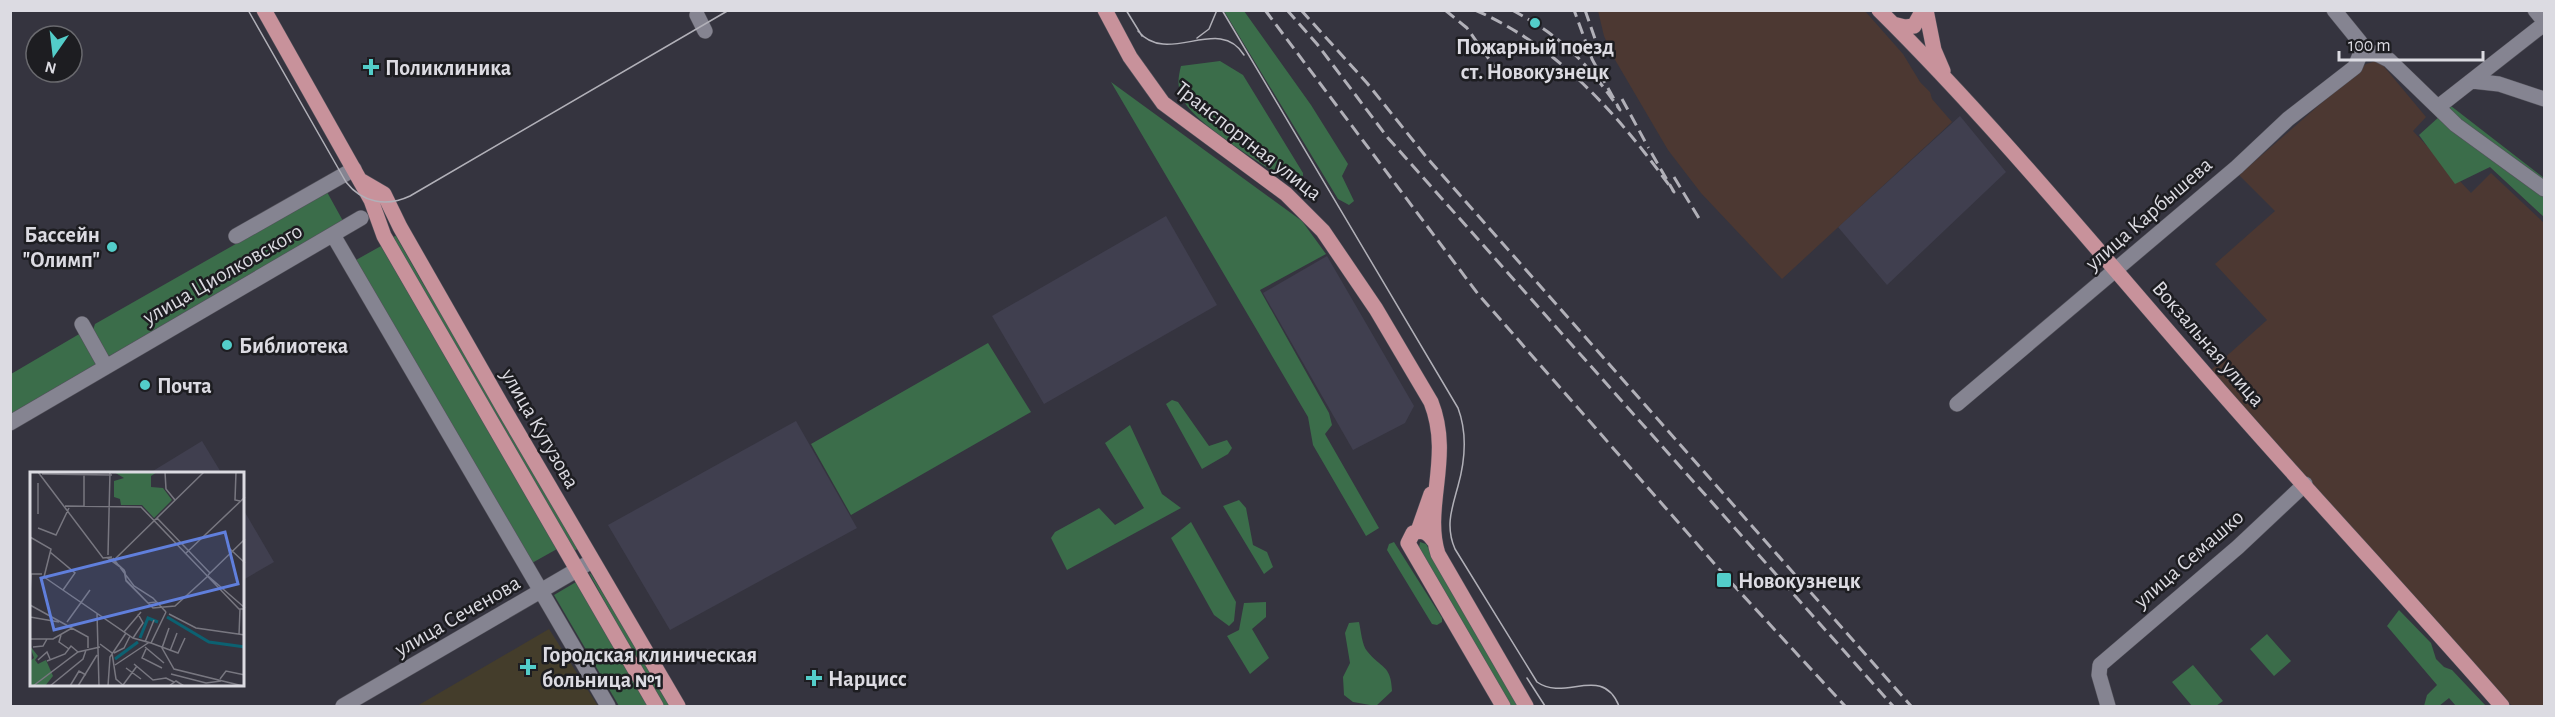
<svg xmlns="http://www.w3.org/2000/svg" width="2555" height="717" viewBox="0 0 2555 717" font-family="'Alegreya Sans',sans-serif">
  <rect width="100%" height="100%" fill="#35343f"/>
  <path fill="#403f4f" d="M1960 116 2006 172 1887 285 1838 227Z
    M1166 216 1217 305 1044 404 992 316Z
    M1327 256 1414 406 1405 423 1353 450 1263 293Z
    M796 421 857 528 670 630 608 525Z
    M202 441 222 474H148Z
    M243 509 274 562 243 580Z"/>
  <path fill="#4c3832" d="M1598 11H1865L1903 54 1920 82 1930 92 1932 99 1952 122 1782 279 1701 193 1668 150 1614 58 1604 36Z
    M2376 61 2381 63 2426 117 2413 131 2471 193 2491 173 2544 223V706H2512L2211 370 2267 320 2215 264 2275 211 2239 175 2366 64Z"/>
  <path fill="#443d2b" d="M549 629 598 706H417Z"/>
  <path fill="#3b6d4a" d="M1224 11H1244L1311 105 1348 164 1342 176 1354 201 1349 205 1338 199Z
    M1220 61 1243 75 1303 173V180L1299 184 1291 183C1266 166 1193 123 1182 98 1177 86 1178 78 1181 66Z
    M1111 82 1302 221 1326 254 1260 290 1329 413 1332 425 1325 434 1379 528 1366 536 1313 445 1308 417Z
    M2451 106 2544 178V217L2490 167 2455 184 2419 135Z
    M327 192 343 221 111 357 107 354 93 330 95 324Z
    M396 236 425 287 437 303 579 548 574 551 392 237Z
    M381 246 557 549 532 563 356 260Z
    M81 333 99 363 11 417V374Z
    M988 343 1031 412 851 515 811 444Z
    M1172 400 1178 402 1209 446 1227 440 1232 448 1228 454 1202 469 1166 404Z
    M1130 425 1162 494 1181 508 1067 570 1051 538 1055 532 1099 508 1115 525 1144 508 1105 443Z
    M1239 500 1246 508 1253 545 1267 552 1273 567 1264 574 1223 506Z
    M1191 522 1236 602 1234 621 1229 626 1214 615 1171 538Z
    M1394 542 1442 618V622L1437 625 1432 624 1387 550 1389 544Z
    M1420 542 1426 544 1521 706H1511L1419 548Z
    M589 573 591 574 673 706H662Z
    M576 582 649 706H619L554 595Z
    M1266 602V617L1252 629 1269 658 1250 674 1227 636 1239 630 1244 603Z
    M2399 610 2431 643 2436 659 2444 667 2452 670 2486 706H2456L2449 698 2439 706H2424L2427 695 2437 685 2387 626Z
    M1359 622C1361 631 1362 645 1367 651 1381 669 1391 664 1392 691L1376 706 1353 702 1344 695 1343 677 1350 663 1345 633 1349 623Z
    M2267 634 2291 661 2274 676 2250 649Z
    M2193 665 2223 701 2216 706H2192L2172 682Z"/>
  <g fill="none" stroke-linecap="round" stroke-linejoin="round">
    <defs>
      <path id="minor" d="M2535 10 2544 21
        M697 15 705 31
        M2361 52 2375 53 2389 60 2456 125 2544 189
        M2472 81 2499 84 2544 99
        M2438 107 2544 24
        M333 235 608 706
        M236 236 354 169
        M82 324 106 367
        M1957 404 2237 167 2288 119 2355 67 2361 52 2360 42 2334 10
        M10 423 361 218
        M343 706 592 561
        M2108 706 2099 675 2100 665 2238 547 2305 484"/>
      <path id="major" d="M264 10 371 200 384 236 656 706
        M1105 10 1130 57 1163 103 1286 194 1323 231 1376 309 1431 402C1453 457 1423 507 1438 554L1526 706
        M1879 10C2006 136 2118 276 2236 409 2324 509 2415 606 2502 706
        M1926 10 1934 50 1943 71
        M1893 24 1905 27 1914 26 1923 10
        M360 180 384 194 400 227 504 409 678 706
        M1418 531 1431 494
        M1434 541C1428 533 1423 529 1413 533L1408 543 1503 706"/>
    </defs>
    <use href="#minor" stroke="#52515a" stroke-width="16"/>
    <use href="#major" stroke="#52515a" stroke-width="16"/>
    <use href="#minor" stroke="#858491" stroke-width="15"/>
    <use href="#major" stroke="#c8929b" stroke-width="15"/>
    <path stroke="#b1b0b8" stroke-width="1.5" d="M248 10 346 182C362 203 387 207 410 196L729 10
      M1126 10 1142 36
      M1222 10 1458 408C1467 432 1465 461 1458 486 1452 508 1445 526 1455 549L1537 682C1565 702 1602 664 1619 706
      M1138 31C1168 67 1219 14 1244 55
      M1197 38 1209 29 1217 10
      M1527 678 1545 706"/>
    <path stroke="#b1b0b8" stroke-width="3" stroke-dasharray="12 6" stroke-linecap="butt" d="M1265 10 1478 294 1727 578 1845 706
      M1287 10 1317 44 1388 138 1893 706
      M1301 10 1367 83 1428 159 1911 706
      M1445 10 1467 28 1498 72
      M1475 10C1560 47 1621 118 1674 192L1648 147
      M1512 10C1564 38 1587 63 1620 110L1592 59 1574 10
      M1585 10 1602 59
      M1622 99 1647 145
      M1674 177 1700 220"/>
  </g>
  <g fill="#53cdc9" stroke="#1d1d21" stroke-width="2">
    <circle cx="1535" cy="23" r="6"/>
    <path d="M368 58h6v6h6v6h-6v6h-6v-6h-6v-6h6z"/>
    <circle cx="112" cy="247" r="6"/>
    <circle cx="227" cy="345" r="6"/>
    <circle cx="145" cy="385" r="6"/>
    <rect x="1716" y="572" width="16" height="16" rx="3"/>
    <path d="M525 658h6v6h6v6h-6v6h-6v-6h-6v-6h6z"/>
    <path d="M811 669h6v6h6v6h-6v6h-6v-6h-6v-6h6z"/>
  </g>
  <g text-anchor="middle" stroke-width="5" stroke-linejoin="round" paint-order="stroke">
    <g font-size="22" font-weight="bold" fill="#dcdbe2" stroke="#1d1d21" text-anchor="start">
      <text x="1535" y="54" text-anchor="middle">Пожарный поезд<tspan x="1535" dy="25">ст. Новокузнецк</tspan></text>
      <text x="385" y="75">Поликлиника</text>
      <text x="100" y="242" text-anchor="end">Бассейн<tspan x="100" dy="25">"Олимп"</tspan></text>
      <text x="239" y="353">Библиотека</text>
      <text x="157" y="393">Почта</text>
      <text x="1738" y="588">Новокузнецк</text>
      <text x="542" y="662">Городская клиническая<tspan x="542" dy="25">больница №1</tspan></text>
      <text x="828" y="686">Нарцисс</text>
    </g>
    <g font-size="22" fill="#dcdbe2" stroke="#1d1d21">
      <text transform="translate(1249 140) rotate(38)" y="8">Транспортная улица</text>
      <text transform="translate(2148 213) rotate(-41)" y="8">улица Карбышева</text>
      <text transform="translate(222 273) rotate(-30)" y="8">улица Циолковского</text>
      <text transform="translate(2209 343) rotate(49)" y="8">Вокзальная улица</text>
      <text transform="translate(541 428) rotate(60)" y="8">улица Кутузова</text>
      <text transform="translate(2188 558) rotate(-41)" y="8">улица Семашко</text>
      <text transform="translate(457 615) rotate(-30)" y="8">улица Сеченова</text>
    </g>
  </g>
  <g transform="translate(30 472)">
    <rect width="214" height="214" fill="#35343f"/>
    <path d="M84 0H127L121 4V15L133 16 142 28 124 46 112 33H91L90 27 84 25V9L94 6ZM0 174 8 184 5 188 8 192 16 188 23 204 15 214H0V189L4 186Z" fill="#3b6d4a"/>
    <path fill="none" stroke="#0c6171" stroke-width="3" d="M137 145 179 170 215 175M110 166 118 146 128 150M85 187 108 170"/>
    <path fill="none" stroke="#787780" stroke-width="1.5" d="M8 0 73 86 82 85M135 0 136 17 145 28M206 0 205 28 210 29M12 2 82 3M35 34 111 35 209 137H215M54 35V2M8 42V11M127 46 180 101M8 56 26 63 39 36M0 65 21 77 14 105 103 166 121 171 136 140M199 76 215 91M20 80 45 101 33 118M155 82 215 25M78 83 80 0M83 86 104 114 123 126 136 140M85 87 174 0M178 103 215 67M0 122 1 102H12M126 130 118 131 96 108 95 100 94 98 82 87H79L94 98 96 109 123 136 145 134 178 104 215 136M0 133 58 165V176M67 141 69 214M139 142 166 156 215 163M0 145 29 150M37 150 60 118M139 156 132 176 144 197 213 214M94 160 111 140M31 163 29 170 39 177M209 163 210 137M103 166 113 151 108 142M0 167H23L42 156M115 170 124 148M121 171 148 181 155 166M70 172 82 181 86 207 94 214M3 175 13 174 17 167M115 175 134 191M116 177 112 186 132 196M140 179 147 161M84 181 94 176 100 164M8 188 17 180 20 187M17 189 35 182 41 174 48 180M104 192 123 208 136 206 144 210M85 193 118 171M96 196 111 207M141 202 176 211 191 209M190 207 196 199 215 203M93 213 107 194M3 214 48 180 70 175M20 214 53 187 56 178M40 214 49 199 56 203M48 214 67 183M78 214 80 185 96 161M139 214 146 209 154 214"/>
    <path fill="#607fdc" fill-opacity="0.15" stroke="#607fdc" stroke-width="3" d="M195 60 208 112 24 158 11 106Z"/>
    <rect width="214" height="214" fill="none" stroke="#dcdbe2" stroke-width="3"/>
  </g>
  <rect width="2555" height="717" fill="none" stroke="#dcdbe2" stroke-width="24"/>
  <g transform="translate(54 54) rotate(194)"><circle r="28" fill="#1d1d21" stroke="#69696e" stroke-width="1.5"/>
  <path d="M0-4.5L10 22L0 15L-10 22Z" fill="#53cdc9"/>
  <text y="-9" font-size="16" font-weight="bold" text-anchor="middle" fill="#dcdbe2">N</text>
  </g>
  <path d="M2339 51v9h144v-9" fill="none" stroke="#dcdbe2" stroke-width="3"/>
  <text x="2348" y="51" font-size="18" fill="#dcdbe2" stroke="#1d1d21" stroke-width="4.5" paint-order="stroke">100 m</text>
</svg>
